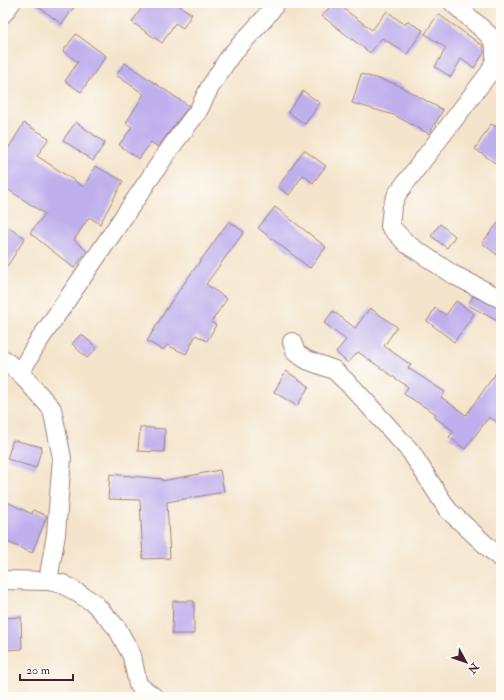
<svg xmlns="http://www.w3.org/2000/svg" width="504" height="700" viewBox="0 0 504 700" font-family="'IM FELL Double Pica',serif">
  <rect width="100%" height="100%" fill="#fdfcf7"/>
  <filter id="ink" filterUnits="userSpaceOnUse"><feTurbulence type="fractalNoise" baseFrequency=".025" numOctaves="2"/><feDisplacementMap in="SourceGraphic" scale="8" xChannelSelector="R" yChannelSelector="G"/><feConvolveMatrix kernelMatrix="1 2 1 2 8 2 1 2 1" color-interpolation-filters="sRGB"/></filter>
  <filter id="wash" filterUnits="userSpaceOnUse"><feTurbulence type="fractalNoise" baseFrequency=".012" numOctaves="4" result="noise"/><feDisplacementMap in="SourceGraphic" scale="16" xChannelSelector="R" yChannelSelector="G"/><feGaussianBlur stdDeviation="0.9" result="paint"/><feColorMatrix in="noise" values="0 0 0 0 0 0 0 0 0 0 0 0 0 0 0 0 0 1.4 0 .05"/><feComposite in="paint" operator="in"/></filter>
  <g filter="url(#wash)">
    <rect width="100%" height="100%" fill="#f4e4cb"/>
    <g id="blocks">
      <path fill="#bfafed" d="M33 3H77L62 24Z
        M145 3H175L192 14 183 28 175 23 162 43 132 22Z
        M333 3H336L372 30 387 11 405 25 407 21 423 30 407 54 382 38 370 53 322 16Z
        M438 14 483 46 484 53 474 68 461 59 451 77 435 67 446 48 425 34Z
        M76 34 106 56 81 92 65 81 78 62 63 51Z
        M125 63 189 106 158 147 151 142 139 159 119 145 132 127 126 123 144 94 116 75Z
        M361 74 396 84 443 110 429 134 394 115 352 103Z
        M303 91 320 103 305 124 288 112Z
        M76 122 105 143 93 161 63 140Z
        M24 123 49 138 37 156 84 187 95 166 123 181 100 224 89 217 74 240 87 251 74 268 30 233 45 214 3 186V157Z
        M491 124 501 130V167L475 149Z
        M304 150 326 166 313 183 303 175 289 195 278 187Z
        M275 207 326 247 310 268 258 228Z
        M501 219V258L482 243Z
        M229 221 244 232 206 284 227 299 211 322 216 325 207 341 196 335 186 354 167 345 163 350 147 341 170 303Z
        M3 224 25 238 3 273Z
        M440 224 455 236 447 248 431 236Z
        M473 296 501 309V323L468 305Z
        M456 301 474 314 454 342 427 321 435 308 446 315Z
        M370 308 397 327 384 346 411 365 408 368 445 392 441 397 466 415 501 366V425L489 417 465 449 449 437 454 431 434 417 436 414 404 394 408 387 358 352 348 363 336 352 346 340 324 323 333 311 355 328Z
        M81 334 97 348 87 358 72 344Z
        M286 371 309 386 297 406 274 392Z
        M140 427 165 429 164 452 138 451Z
        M13 440 42 447 36 468 7 459Z
        M220 470 224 492 167 502 170 558 143 559 140 500 108 499 110 474 162 479V481Z
        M7 502 32 514 33 510 47 516 32 553 3 540V510Z
        M173 601H194V634H172Z
        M21 617 22 649 4 650 3 618Z"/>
    </g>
  </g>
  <g filter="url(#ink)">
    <use href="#blocks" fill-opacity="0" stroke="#9f827b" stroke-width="1"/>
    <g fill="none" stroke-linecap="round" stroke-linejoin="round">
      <defs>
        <path id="minor" d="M453 3 489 35 495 45 501 49
          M3 14 11 3
          M495 45V60L490 72 397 194 392 207 390 226 407 244 452 274 501 299
          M292 342 296 353 307 360 334 370 354 389 411 452 448 510 501 559
          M3 359 20 373 36 345 101 250 171 147 198 111 210 87 230 56 264 19 276 3
          M20 373 52 409 62 458 56 534 48 581
          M3 580 48 581 63 584 94 603 117 628 132 656 138 685 154 697"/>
      </defs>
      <use href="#minor" stroke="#9f827b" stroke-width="20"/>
      <use href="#minor" stroke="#fff" stroke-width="18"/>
    </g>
  </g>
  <rect width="504" height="700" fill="none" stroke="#fdfcf7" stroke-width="16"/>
  <g transform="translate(466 662) rotate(130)" stroke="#fdfcf7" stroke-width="3" paint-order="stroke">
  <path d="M0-3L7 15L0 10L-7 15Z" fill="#4a1f2b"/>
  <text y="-6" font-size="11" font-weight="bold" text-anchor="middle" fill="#4a1f2b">N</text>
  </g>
  <path d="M20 674v6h53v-6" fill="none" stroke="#4a1f2b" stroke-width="2"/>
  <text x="26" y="674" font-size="12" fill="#4a1f2b" stroke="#fdfcf7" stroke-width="3" paint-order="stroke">20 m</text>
</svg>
